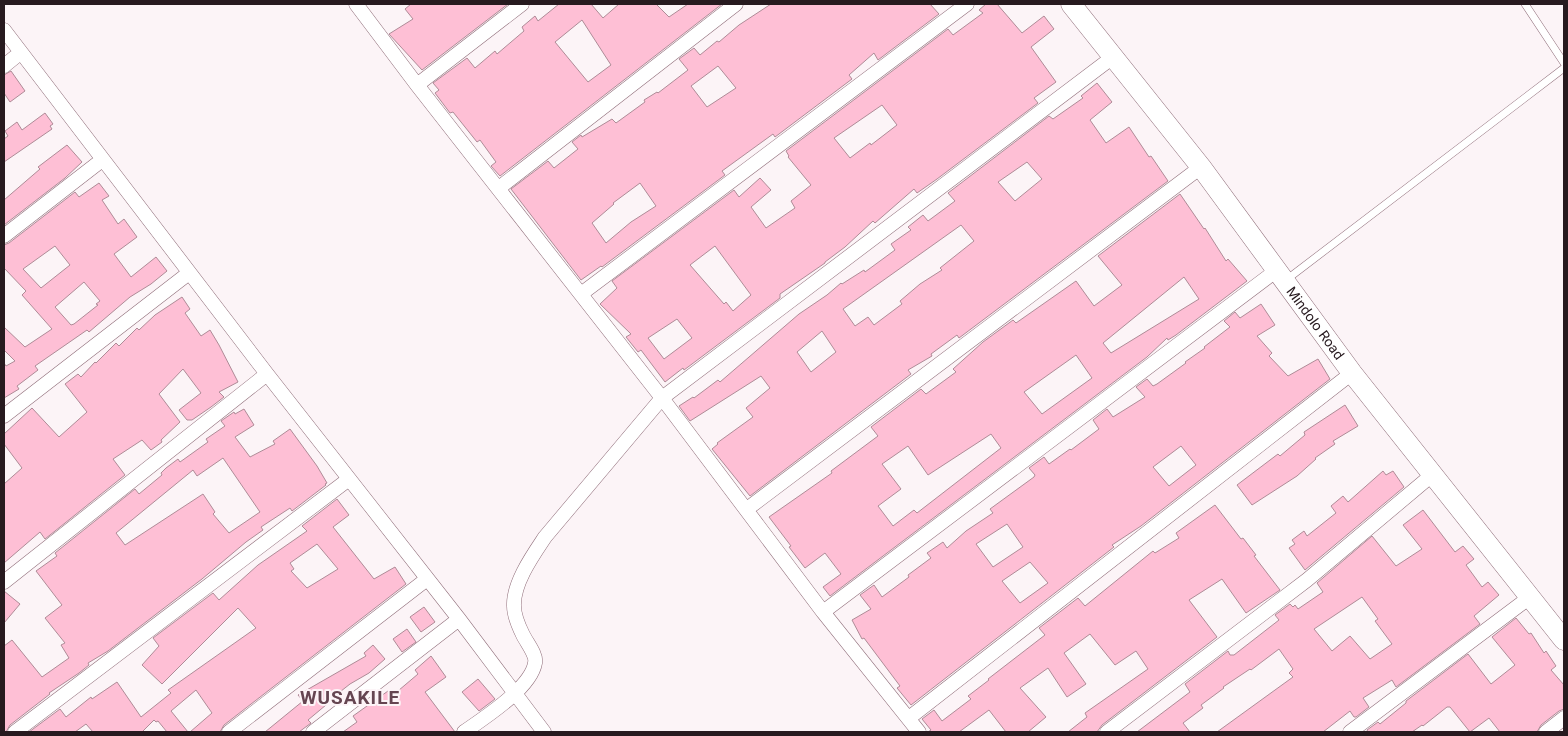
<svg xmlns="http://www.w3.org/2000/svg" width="1568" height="736" viewBox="0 0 1568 736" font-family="Roboto,sans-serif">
  <rect width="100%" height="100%" fill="#fcf4f7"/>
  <path fill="#febfd5" stroke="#af8b97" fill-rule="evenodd" d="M411 4H508L422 70 389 34 413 19 405 9Z
    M559 4H591L603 18 619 4H656L669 17 688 4H722L500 176 491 166 496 162 480 140 477 142 453 112 450 113 435 93 439 90 433 83 467 58 475 68 495 51 497 54 524 31 522 27 535 16 538 21ZM582 20 611 65 588 82 555 42Z
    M771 4H930L939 14 878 60 874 53 849 75 852 79 775 137 773 134 722 171 725 175 602 267 601 266 581 280 511 189 548 161 554 168 578 149 572 142 581 135 582 137 612 119 616 123 645 102 644 100 657 92 658 93 688 70 679 59 694 48 700 55 717 41 719 42 739 25ZM718 66 736 88 707 107 691 86ZM640 183 656 206 631 222 606 243 592 223 614 204 613 203Z
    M986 4H997L1022 33 1044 16 1054 29 1031 47 1056 82 1034 98 1038 103 937 179 917 193 914 189 875 223 873 221 845 247 825 262V263L780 294V298L684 370 683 368 665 382 641 350 638 352 626 337 631 334 600 304 617 288 612 281 734 190 739 197 760 178 771 190 751 207 766 228 795 208 791 201 811 185 788 157 789 156 786 151 948 29 953 35 983 13 979 10ZM882 105 897 125 871 145 870 143 850 158 834 138ZM715 246 751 295 733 311 726 302 724 304 690 265ZM677 319 692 338 664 359 648 338Z
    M11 71 25 91 10 102 4 93V75Z
    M1097 83 1112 102 1090 120 1106 143 1129 127 1149 157 1151 156 1168 181 959 338 957 335 931 354 932 356 908 370 911 374 750 496 712 449 718 444 717 443 753 417 746 408 770 388 761 376 690 421 679 406 693 397 694 398 718 380 720 382 799 314 827 295 841 283 842 284 864 270 865 272 895 250 891 244 911 230 908 227 923 215 928 221 955 201 948 193 1049 116 1053 119 1083 98 1081 96ZM1027 162 1042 179 1015 201 998 182ZM961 225 974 241 940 268 942 270 920 284 900 301 902 304 874 325 868 317 855 326 843 309ZM822 331 836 352 811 372 797 352Z
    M45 113 53 124 50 126 52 129 4 162V139L8 136 5 131 17 122 22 130Z
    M67 145 82 162 65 178 4 225V200L40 169 38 167Z
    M99 183 109 196 102 200 118 224 124 219 137 237 114 254 131 277 156 257 167 271 151 284 130 297 89 332 87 330 35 366 38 370 17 386 19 389 4 398V363L6 366 15 361 4 350V327L25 347 52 329 22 295 26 291 4 268V245L9 243 75 192 79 197ZM55 246 70 265 41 288 23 269ZM84 282 100 301 96 304 98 305 74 324 71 325 55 307Z
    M1180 194 1204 229 1205 228 1226 261 1228 259 1247 281 1176 335 1168 340 1167 338 1147 357 830 596 823 587 841 574 825 553 805 568 789 547 791 546 769 517 832 473 831 471 878 436 871 427 921 389 926 394 956 372 953 369 983 342 1013 320 1016 323 1076 281 1094 306 1122 285 1098 256ZM1184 277 1199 299 1111 353 1103 343ZM1076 355 1092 378 1042 414 1024 392ZM991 434 1001 448 917 513 914 510 893 526 878 506 901 489 882 464 908 446 928 475Z
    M182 297 190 309 185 313 201 336 210 330 219 345 238 382 219 392 224 397 211 407 192 420H187L179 410 201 393 183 369 159 394 180 422 161 440 162 442 151 450 142 440 113 459 125 475 45 539 40 532 4 563V484L22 468 4 444V434L32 408 59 437 87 412 65 384 78 374 81 377 95 362 96 363 116 343 119 346 137 328 139 330 155 315Z
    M1261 304 1275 325 1257 336 1272 353 1269 356 1288 376 1318 359 1330 379 1141 526 1112 545 1114 547 911 705 897 688 900 686 864 638 862 639 852 620 871 609 860 595 874 585 882 597 909 577 908 575 931 558 927 553 943 542 947 548 966 531 993 513 990 509 1034 477 1035 475 1029 468 1044 457 1049 464 1070 449 1071 450 1099 429 1093 420 1107 409 1113 417 1145 397 1136 387 1147 379 1153 386 1157 384 1186 363 1185 362 1205 348 1204 347 1230 327 1224 321 1235 312 1240 318ZM1181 446 1196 465 1169 486 1153 467ZM1007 524 1023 547 993 567 976 544ZM1030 562 1048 583 1020 603 1002 581Z
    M1345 405 1358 426 1333 441 1335 444 1315 458 1316 459 1297 476 1252 505 1237 485 1278 454 1280 456 1305 435 1304 432Z
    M244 409 254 425 235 437 250 457 275 444 273 441 290 429 317 466 327 483 325 484 326 485 292 511 290 508 261 527 263 530 246 542 202 579 108 651 88 663 89 665 79 673 49 693 50 694 10 725 6 732H4V646L12 640 42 677 69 658 61 645 65 643 45 618 62 605 36 571 57 556 55 553 135 489 139 494 162 475 161 473 166 468 178 459 180 462 208 442 206 439 225 426 221 421 234 412 235 414ZM223 458 260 512 229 533 213 514 215 512 203 494 125 545 116 533 193 470 197 476Z
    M1383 471 1386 475 1393 471 1404 487 1305 570 1289 548 1295 544 1292 540 1304 531 1307 536 1336 513 1331 506 1343 496 1348 502Z
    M337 499 349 515 333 527 374 579 395 567 406 584 224 725 220 732H190L212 713 196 690 171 711 188 732H167L158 721 156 722 154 720 142 732H93L86 724 75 732H29L60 709 66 717 91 697 92 699 117 682 141 717 171 693 168 690 256 628 238 608 162 684 142 665 159 646 153 638 213 593 219 600 258 565 307 531 302 526ZM317 544 338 569 307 588 291 571 294 569 290 563Z
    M1215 505 1241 539 1243 538 1256 555 1254 556 1280 590 1246 613 1222 579 1189 600 1217 637 1102 725 1097 732H1068L1087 717 1085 713 1148 669 1136 651 1115 665 1090 634 1064 653 1086 684 1067 697 1048 668 1020 688 1046 717 1028 732H1006L989 710 959 732H928L931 730 922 719 934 710 942 721 971 699 968 696 989 680 988 679 1045 635 1039 628 1078 598 1085 606 1153 551 1155 553 1179 538 1176 533Z
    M1423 510 1455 552 1463 546 1474 559 1466 565 1482 587 1488 582 1499 595 1474 616 1480 624 1396 687 1392 680 1363 698 1369 707 1356 717H1354L1350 711 1323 732H1217L1293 677 1289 673 1293 669 1279 649 1251 670 1250 669 1223 687 1224 688 1201 705 1203 708 1183 723 1190 732H1137L1190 692 1185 684 1228 651 1230 655H1234L1279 620 1275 615 1290 604 1293 607 1295 605 1298 609 1323 592 1317 583 1372 536 1396 566 1422 549 1403 525ZM1362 597 1378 619 1375 621 1392 644 1370 659 1350 636 1332 651 1314 629Z
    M4 591 20 604 4 623Z
    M424 607 435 622 421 632 410 617Z
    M1516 618 1529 634 1531 633 1544 653 1546 651 1556 666 1551 670 1564 685V709L1559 711 1541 725 1537 732H1500L1489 718 1470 732 1450 707H1447L1423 726 1422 725 1412 732H1368L1367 730 1378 722 1380 724 1406 703V701L1468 654 1491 684 1515 665 1492 637Z
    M407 629 416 642 402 652 393 639Z
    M373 645 385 659 369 673 350 684 331 699 332 700 308 720 311 723 299 732H265L303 701 298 695 366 656 364 653Z
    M431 656 446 677 425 692 455 732H343L357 722 353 716 388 691 392 696 418 674 415 670Z
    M478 679 495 699 479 711 462 692Z"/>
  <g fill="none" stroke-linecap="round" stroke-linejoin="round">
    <defs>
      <path id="lane" d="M1525 4 1564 63
        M1286 280 1564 68"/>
      <path id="street" d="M356 4 417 85 662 398 823 612 919 732
        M4 30 267 374 459 619 544 732
        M4 66 20 53
        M417 85 522 4
        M499 188 736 4
        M4 236 102 160
        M581 294 967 4
        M4 416 189 273
        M747 509 1201 167
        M4 582 267 374
        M823 612 1277 270
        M909 718 1352 373
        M15 732 349 479
        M229 732 427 579
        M313 732 459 619
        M464 732C484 718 531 688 535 663 537 655 527 643 523 635 519 627 514 616 514 606 513 583 533 555 545 537L662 398 1113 57
        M1107 732 1307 580 1432 475
        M1350 732 1530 597
        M1546 732 1564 718"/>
      <g id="secondary">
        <path id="s1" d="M1071 4 1201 167 1352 373 1564 640"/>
      </g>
    </defs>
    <use href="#lane" stroke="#906e7a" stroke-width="8"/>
    <use href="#street" stroke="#906e7a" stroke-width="15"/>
    <use href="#secondary" stroke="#906e7a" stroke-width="21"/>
    <use href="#lane" stroke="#fff" stroke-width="7"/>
    <use href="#street" stroke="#fff" stroke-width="14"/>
    <use href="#secondary" stroke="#fff" stroke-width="20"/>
  </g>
  <g text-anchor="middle" stroke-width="4" stroke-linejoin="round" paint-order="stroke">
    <g font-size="14" fill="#271a1f" stroke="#fcf4f7">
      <text dy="5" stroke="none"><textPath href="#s1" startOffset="402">Mindolo Road</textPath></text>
    </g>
    <g font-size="19" font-weight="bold" letter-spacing="1" fill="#654551" stroke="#fcf4f7">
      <text x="350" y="704">WUSAKILE</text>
    </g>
  </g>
  <rect width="1568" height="736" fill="none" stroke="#271a1f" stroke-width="10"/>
</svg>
